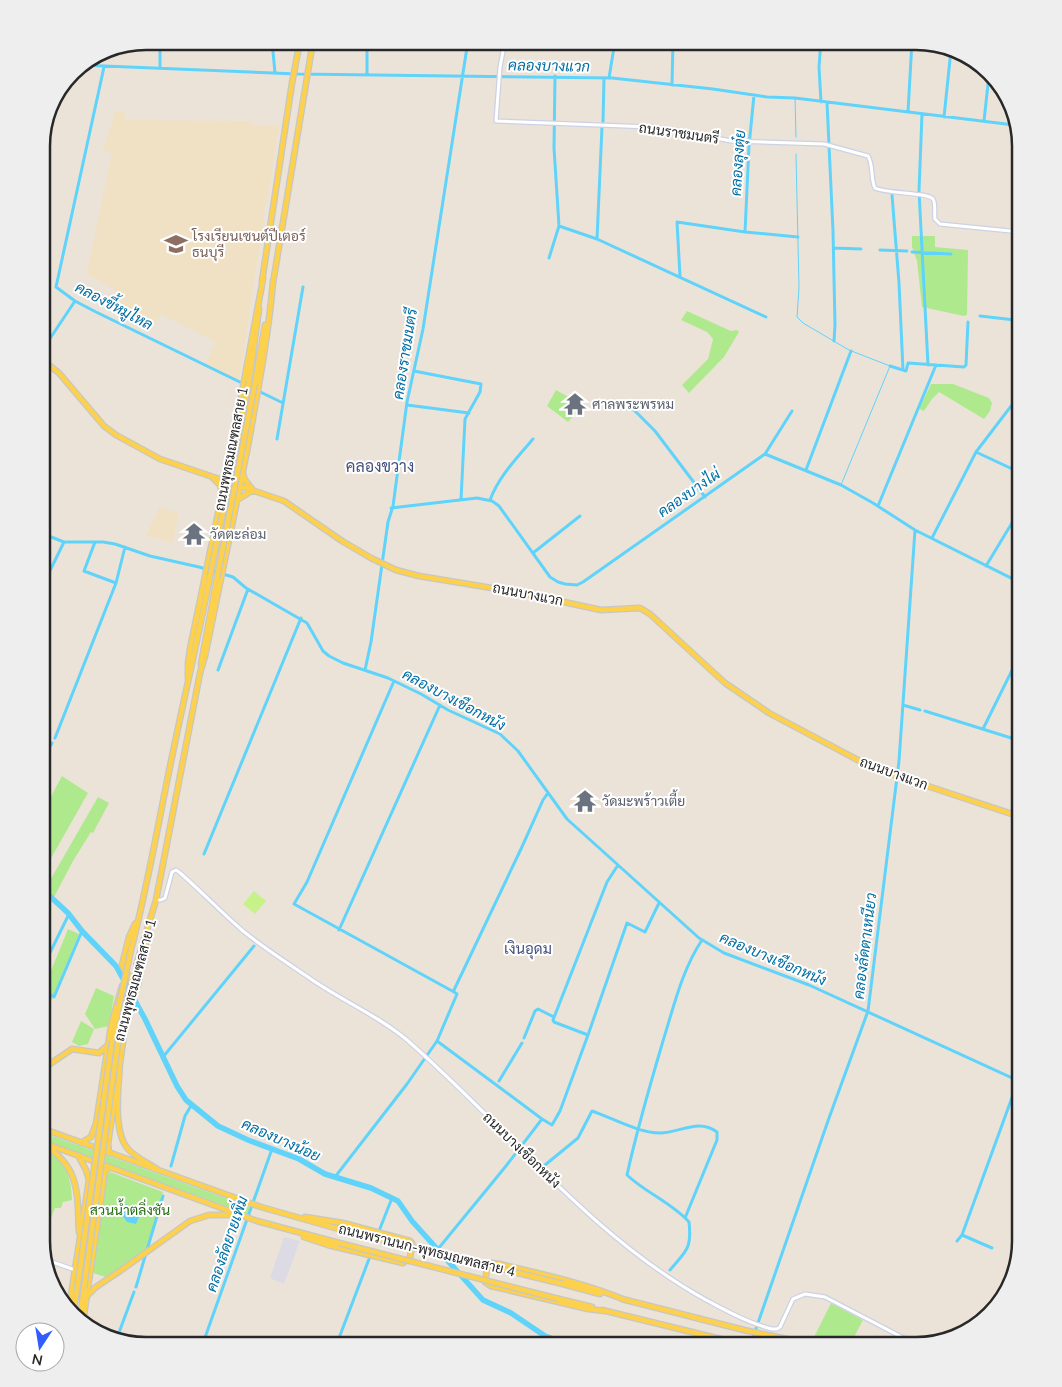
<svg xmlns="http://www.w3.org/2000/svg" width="1062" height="1387" viewBox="0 0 1062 1387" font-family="Mulish,Sarabun,sans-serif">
  <rect width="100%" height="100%" fill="#ece3d8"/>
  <path fill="#dcdae4" d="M284 1237 300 1241 284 1284 270 1278Z"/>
  <path fill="#f0e1c5" d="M125 111V120L252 121 253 125H279L267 203 265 205 263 214 264 217 239 381 205 365 216 342 161 314 156 322 120 304 125 295 88 275 87 272 112 153 103 151 115 112Z
    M159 507 179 513 173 543 146 536Z"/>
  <path fill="#afe98e" d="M912 236H935V247L968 250 967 315 964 316 922 307 917 261 912 247Z
    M687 311 731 331 737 330 739 332 724 357 689 393 682 385 708 359 713 339 707 332 681 320Z
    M931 384H953L989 398 992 403 990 411 984 419 939 392 932 399 924 411 919 409Z
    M556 390 583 405 568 422 547 406Z
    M62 776 88 793 41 876V815Z
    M98 797 109 803 93 833 91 832 73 861 54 897 45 889Z
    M68 929 79 934 41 1026V981L48 978Z
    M96 988 114 996 109 1026 95 1029 85 1014Z
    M81 1021 94 1029 88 1044 79 1046 72 1042Z
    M41 1132 250 1207 248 1214 41 1140Z
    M46 1148C65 1156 72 1180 72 1200L63 1202 61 1208H55L48 1226 41 1224V1158Z
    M110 1172 163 1192 146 1253 109 1278 93 1273 107 1175Z
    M831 1303 863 1320 850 1345 814 1337Z"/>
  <path fill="#c7f189" d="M254 891 266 901 255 914 243 904Z"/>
  <path fill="#60d3fa" d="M126 1204 137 1210 139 1217 136 1224 127 1222 118 1209Z"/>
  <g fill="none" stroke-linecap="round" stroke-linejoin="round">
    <path stroke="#60d3fa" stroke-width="1" d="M795 98 796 137
      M796 154 799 287 797 317 803 323 849 350 890 366 841 485"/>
    <path stroke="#60d3fa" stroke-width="3" d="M272 41 275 73
      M367 41V75
      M821 41 819 67 821 102
      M80 65 298 74 612 78 713 89 767 97 795 98 1014 125
      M104 67 56 287 75 301 96 312 283 403
      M160 67V41
      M609 78 615 41
      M672 85 673 41
      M827 102 833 231 835 325 834 341
      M908 112 912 41
      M922 114 919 191 928 365
      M944 117 951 50
      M984 121 989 75
      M603 122 604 78
      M892 195 899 283 903 370
      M559 226 597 239 766 317
      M745 232 749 146 754 95
      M597 239 602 127
      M834 248 861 249
      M880 250 907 251
      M912 252 951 254
      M549 258 559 226 554 148 555 76
      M680 276 677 222 745 232 798 237
      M980 316 1015 320
      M1021 323 1015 320 1021 254
      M41 352 75 301
      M890 366 906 371 908 363 964 367 966 365 968 322
      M414 371 481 384 480 392 465 419 461 500
      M407 405 469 413
      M631 407 655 431 705 497
      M277 439 303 287
      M976 452 1021 473
      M765 454 792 411
      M806 470 851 351
      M490 500C499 476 517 458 533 439
      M878 506 936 365
      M391 508 477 498 492 501 499 506 550 577 558 582 565 584 577 585 583 582 765 454 841 485 873 503 915 530 1021 583
      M41 533 64 542H103L115 544 150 556 199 567 233 577 246 588 307 623 323 651 329 656 343 663 388 678 421 694 448 710 500 734 518 751 567 819 699 938 724 953 809 985 1021 1082
      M932 538 976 452 1021 393
      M95 542 84 571 116 583
      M533 553 580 516
      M986 566 1021 508
      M41 589 64 542
      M218 670 248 589
      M365 670 371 642 388 522 393 506 407 402 423 329 468 41
      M394 681 307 882 294 904 454 992
      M903 705 920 710
      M925 711 1021 741
      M983 729 1021 652
      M55 738 116 583 125 547
      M41 763 52 743
      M204 854 301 618
      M339 930 440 705
      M41 971 69 914
      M41 988 54 997 82 931
      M588 1035 554 1022 553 1020 607 882 618 865
      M524 1038 535 1011 538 1009 554 1017
      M437 1041 542 1119
      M163 1057 254 946
      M499 1081 522 1043
      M545 1165 578 1138 592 1111C612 1118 639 1133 660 1133 680 1133 698 1118 717 1132V1140L685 1218
      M171 1166 185 1116 192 1104
      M335 1177 407 1084 437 1041 457 994 454 992V990L521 849 543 800 548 793
      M379 1231 392 1198
      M962 1235 992 1248
      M957 1241 962 1235 1018 1081
      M438 1249 506 1166 542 1119 552 1125 560 1111 588 1035 627 923 645 932 659 903
      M670 1270C686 1251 692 1249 689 1222 672 1203 646 1193 627 1175 637 1129 650 1085 663 1041 674 1006 682 970 702 940
      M136 1287 163 1196
      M117 1338 134 1292
      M202 1346 272 1149
      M336 1346 369 1259
      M750 1346 829 1118 868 1011 899 761 915 530"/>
    <path stroke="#60d3fa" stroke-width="5.5" d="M41 888 68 913 82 931 116 966 145 1019 177 1086 186 1100 218 1126 248 1140 299 1159 325 1174 371 1188 398 1201 412 1221 483 1300 511 1313 545 1336 573 1346"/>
    <defs>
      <path id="minor" d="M505 41 500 67 496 121 651 127 676 130 731 141 824 144 868 156C874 166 870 178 875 188 887 194 928 192 933 199 936 204 934 213 935 219L940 224 1021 232
        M156 900H161L165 898 172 872 176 870 179 872C201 891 221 912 243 931 264 948 286 962 308 977 340 1000 376 1014 407 1040 506 1126 589 1235 706 1300 727 1311 748 1323 772 1329H777L780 1327 793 1299 805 1294 825 1297 917 1345
        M47 1260 75 1270"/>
      <path id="major" d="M262 281 292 83 300 41
        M273 283 313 41
        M41 359 59 373 104 426 116 435 160 459 284 501 342 541 371 558 396 570 419 576 522 593 601 610 640 608 650 614 725 683 769 713 873 768 1021 817
        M249 382 259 309
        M255 383 265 325
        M243 474 245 480 252 489
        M212 477 220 485 222 493
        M237 500 253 490
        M201 664 217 578
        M188 678V664L190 649 233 441 263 279
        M135 924 129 937 122 965 135 986 138 985 147 937
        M131 950C148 885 159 818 173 752 185 693 199 635 210 576
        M140 953 156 900 200 673 205 656C220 582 236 509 250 435 259 384 269 332 273 281
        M112 1041 119 1006
        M118 1042 125 1010
        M120 1061C119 1084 112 1131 128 1149 135 1157 148 1163 157 1169
        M120 1063 125 1028
        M41 1070 72 1049 99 1053 107 1046
        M41 1128 261 1207 342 1230
        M41 1142 257 1221 339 1243
        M81 1143 91 1137 96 1124 111 1026 122 986
        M46 1146C81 1169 77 1195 79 1232
        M109 1153 108 1144 116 1088
        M304 1237 328 1245 403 1263 410 1258 412 1243 410 1241 343 1223 305 1217
        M563 1284 600 1294
        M87 1296 96 1287 120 1271 190 1221 209 1215H234
        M559 1299 592 1307
        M622 1299 744 1330 820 1346
        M69 1308 89 1180 86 1170 78 1155
        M602 1310 749 1346
        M605 1311 588 1309 491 1286 485 1282 487 1269 492 1263 499 1264C541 1274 585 1283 625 1300
        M73 1312 77 1290
        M80 1319 84 1288
        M83 1322 105 1171 110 1167"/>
    </defs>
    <use href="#minor" stroke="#cdd2e3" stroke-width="5.5"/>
    <use href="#major" stroke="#c7c7c7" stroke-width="7"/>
    <use href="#minor" stroke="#fff" stroke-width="3"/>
    <use href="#major" stroke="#fdd14c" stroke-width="4.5"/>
    <defs>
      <path id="major-bridge" d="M210 576 249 382
        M217 578 255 383
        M136 966 140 953
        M119 1006 131 950
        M125 1010 132 981
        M125 1028 137 965
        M342 1230 563 1284
        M339 1243 559 1299
        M84 1288 118 1042
        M77 1290 112 1041"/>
    </defs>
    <use href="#major-bridge" stroke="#c7c7c7" stroke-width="7" stroke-linecap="butt"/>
    <use href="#major-bridge" stroke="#fdd14c" stroke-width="4.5"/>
  </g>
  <defs>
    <symbol id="school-bare" viewBox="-9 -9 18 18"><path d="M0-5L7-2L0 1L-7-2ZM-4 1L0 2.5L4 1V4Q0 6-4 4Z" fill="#8d6e63" stroke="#fff" stroke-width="2.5" paint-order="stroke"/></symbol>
    <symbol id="temple-bare" viewBox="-9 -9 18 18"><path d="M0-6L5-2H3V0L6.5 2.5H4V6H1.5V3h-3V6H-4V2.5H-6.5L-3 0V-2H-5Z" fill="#6b7280" stroke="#fff" stroke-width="2.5" paint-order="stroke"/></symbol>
  </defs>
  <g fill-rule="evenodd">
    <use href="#school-bare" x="160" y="228" width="32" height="32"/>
    <use href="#temple-bare" x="559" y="388" width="32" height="32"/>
    <use href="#temple-bare" x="178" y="518" width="32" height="32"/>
    <use href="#temple-bare" x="569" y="785" width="32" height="32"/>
  </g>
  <g text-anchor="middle" stroke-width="4" stroke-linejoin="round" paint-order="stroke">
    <g font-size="14" fill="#282828" stroke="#fff">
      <text transform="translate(679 133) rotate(8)" y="5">ถนนราชมนตรี</text>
      <text transform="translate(231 449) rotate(-79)" y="5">ถนนพุทธมณฑลสาย 1</text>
      <text transform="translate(528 594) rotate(11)" y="5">ถนนบางแวก</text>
      <text transform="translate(894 773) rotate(20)" y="5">ถนนบางแวก</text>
      <text transform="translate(135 980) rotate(-75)" y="5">ถนนพุทธมณฑลสาย 1</text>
      <text transform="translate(522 1150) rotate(44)" y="5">ถนนบางเชือกหนัง</text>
      <text transform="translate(427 1250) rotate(14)" y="5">ถนนพรานนก-พุทธมณฑลสาย 4</text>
    </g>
    <g font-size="14" fill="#785e54" stroke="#fff" text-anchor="start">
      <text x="192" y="241">โรงเรียนเซนต์ปีเตอร์<tspan x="192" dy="16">ธนบุรี</tspan></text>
    </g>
    <g font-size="14" fill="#5b616d" stroke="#fff" text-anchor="start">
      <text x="592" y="409">ศาลพระพรหม</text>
      <text x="210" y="539">วัดตะล่อม</text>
      <text x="602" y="806">วัดมะพร้าวเตี้ย</text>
    </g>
    <g font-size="14" fill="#266b13" stroke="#fff">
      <text x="130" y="1215">สวนน้ำตลิ่งชัน</text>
    </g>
    <g font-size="15" font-style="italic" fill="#016ea3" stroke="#fff">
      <text transform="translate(549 66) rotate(1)" y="5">คลองบางแวก</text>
      <text transform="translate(738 163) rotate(-86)" y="5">คลองลุงตุ๋ย</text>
      <text transform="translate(114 306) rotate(28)" y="5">คลองขี้หมูไหล</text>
      <text transform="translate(405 354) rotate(-81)" y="5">คลองราชมนตรี</text>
      <text transform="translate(689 493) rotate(-35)" y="5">คลองบางไผ่</text>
      <text transform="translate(454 700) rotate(28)" y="5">คลองบางเชือกหนัง</text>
      <text transform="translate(865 946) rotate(-83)" y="5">คลองลัดตาเหนียว</text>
      <text transform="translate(773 959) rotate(23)" y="5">คลองบางเชือกหนัง</text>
      <text transform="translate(281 1140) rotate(24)" y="5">คลองบางน้อย</text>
      <text transform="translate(227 1244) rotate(-71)" y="5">คลองลัดยายเพิ่ม</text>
    </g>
    <g font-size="15" fill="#45507c" stroke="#fff">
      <text x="528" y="954">เงินอุดม</text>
    </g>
    <g font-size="16" fill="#45507c" stroke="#fff">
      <text x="380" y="472">คลองขวาง</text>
    </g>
  </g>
  <path d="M0 0H1062V1387H0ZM146 50H916A96 96 0 0 1 1012 146V1241A96 96 0 0 1 916 1337H146A96 96 0 0 1 50 1241V146A96 96 0 0 1 146 50Z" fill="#eee" fill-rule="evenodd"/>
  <path fill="none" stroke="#282828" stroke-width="2.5" d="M146 50H916A96 96 0 0 1 1012 146V1241A96 96 0 0 1 916 1337H146A96 96 0 0 1 50 1241V146A96 96 0 0 1 146 50Z"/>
  <g transform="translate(40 1347) rotate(192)"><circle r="24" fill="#ffffff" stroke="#a9a9a9"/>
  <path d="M0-4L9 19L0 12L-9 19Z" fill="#325cff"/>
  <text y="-8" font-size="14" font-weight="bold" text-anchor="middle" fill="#282828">N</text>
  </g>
</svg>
